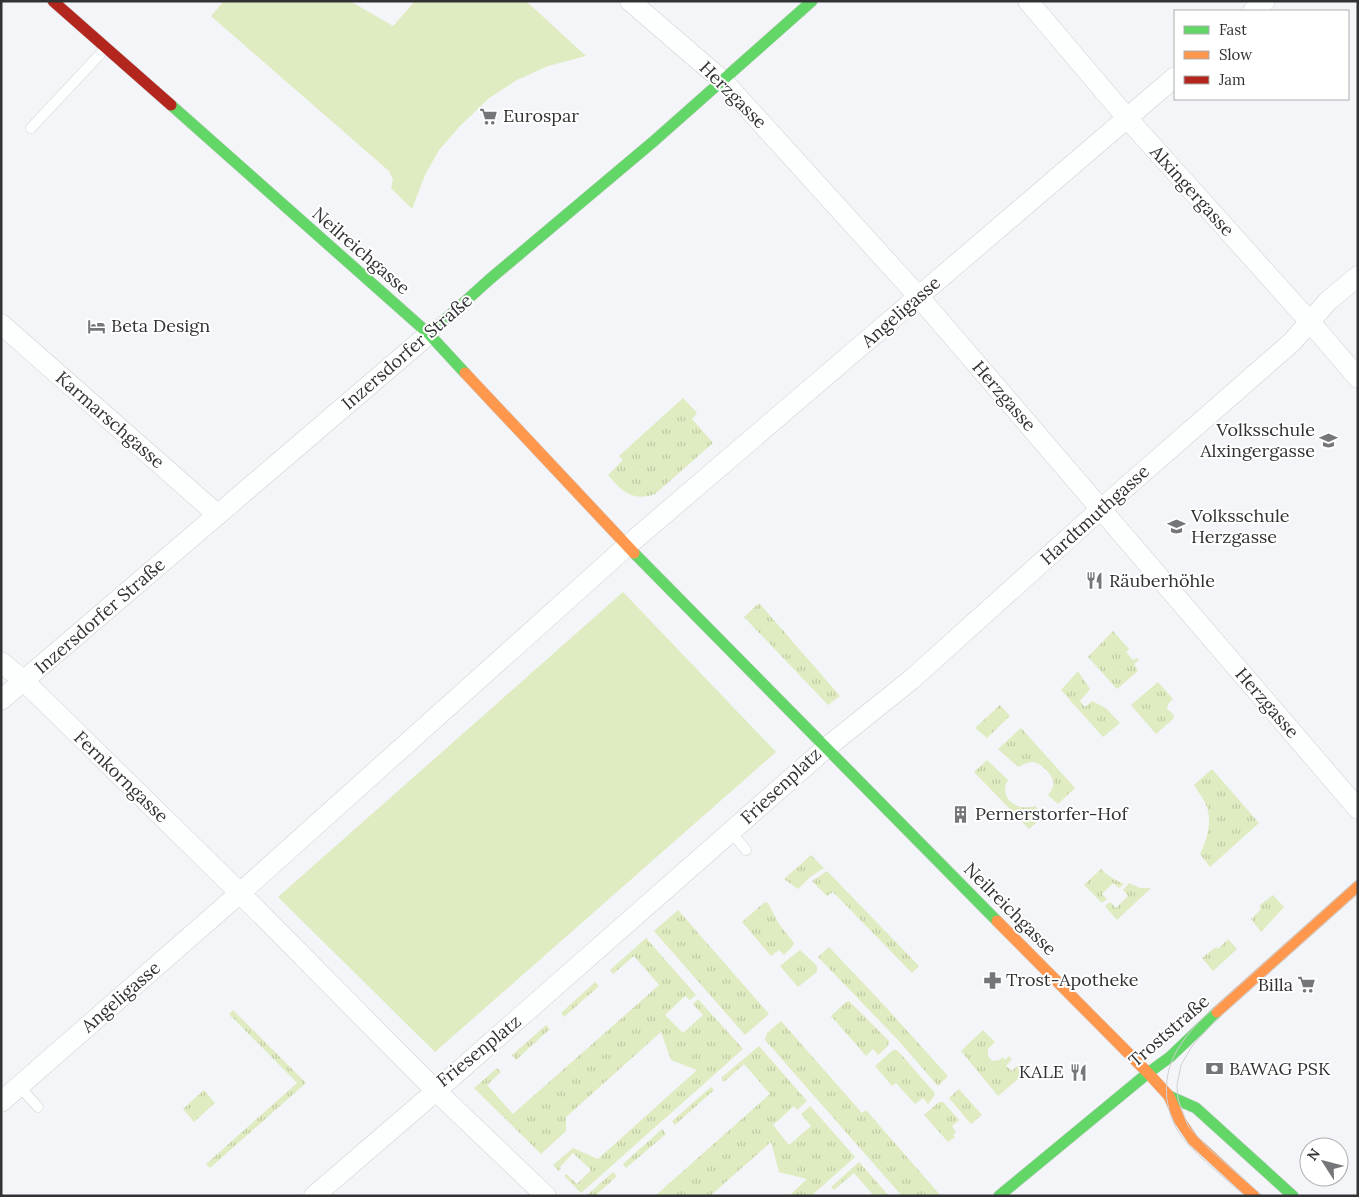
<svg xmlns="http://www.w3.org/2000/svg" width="1359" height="1197" viewBox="0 0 1359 1197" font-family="Lora,serif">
  <defs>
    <pattern id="grass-tufts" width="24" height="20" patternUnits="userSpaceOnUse" patternTransform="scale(1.25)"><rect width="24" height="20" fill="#dfebc0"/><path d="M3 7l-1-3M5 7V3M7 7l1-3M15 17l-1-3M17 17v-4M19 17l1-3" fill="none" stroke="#c0caa6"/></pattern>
  </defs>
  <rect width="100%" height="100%" fill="#f3f5f8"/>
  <path fill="url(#grass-tufts)" d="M683 398 697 413 692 419 713 443 655 494C632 502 622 491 608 475L623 460 619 456Z
    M759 603 840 696 828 705 744 617Z
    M1113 631 1129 649 1126 652 1133 660 1137 658 1139 660 1134 664 1138 671 1117 689 1088 657Z
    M1078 671 1090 689 1080 701 1085 707 1092 701 1106 708 1120 723 1103 737 1061 690Z
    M1158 682 1173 699 1168 704 1167 709 1174 715 1173 719 1156 734 1131 705Z
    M1000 705 1010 716 987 738 975 728Z
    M1021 728 1075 788 1058 804 1048 795C1051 791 1055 786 1053 781 1051 773 1041 763 1033 762 1028 762 1022 765 1018 767L998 749Z
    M987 760 1008 780C1007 782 1005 785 1005 788 1004 803 1022 811 1035 806L1045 815 1029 829 974 772Z
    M1212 769 1259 823 1210 867 1200 854C1207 840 1212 823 1207 807 1204 799 1198 792 1194 785Z
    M811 855 824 868 810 877 798 889 784 879Z
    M1101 869C1108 876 1115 880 1124 884L1119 888 1113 883 1102 894 1107 899 1102 903 1084 885Z
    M827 871 919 966 912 973 833 892 827 896 812 881Z
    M1129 883 1140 888H1151L1117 920 1105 906 1110 902 1116 908 1128 896 1123 890Z
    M1273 895 1284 907 1261 932 1251 919 1261 909 1259 906Z
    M765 902 768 903 779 924 794 943 792 947 784 955 779 950 771 956 742 922Z
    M678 910 769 1014 745 1035 654 931Z
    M646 938 696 995 690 1000 685 996 665 1015 683 1033 703 1015 693 1004 698 999 743 1049 581 1193 564 1176 566 1174 577 1184 591 1170 573 1153 560 1167 561 1168 559 1171 553 1165 573 1148 598 1159 697 1070 671 1060 661 1032 566 1117V1131L541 1154 474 1088 497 1068 501 1072 487 1085 513 1114 659 985 634 956 613 974 610 970Z
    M1228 939 1237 949 1213 971 1202 958 1216 947 1218 949Z
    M829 947 882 1003 948 1076 938 1086 898 1040 818 957Z
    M800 950 817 966V972L798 987 780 966Z
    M595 982 599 986 564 1017 561 1013Z
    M849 1001 889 1041 888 1046 878 1055 873 1049 866 1056 831 1016 846 1002Z
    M233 1010 306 1083 210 1168 206 1164 297 1083 229 1014Z
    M781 1021 862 1113 866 1110 941 1196H902L765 1040 767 1033Z
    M546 1025 550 1029 516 1060 512 1055Z
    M983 1030 995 1042 988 1049V1056L992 1061 1000 1060 1002 1057 1005 1060 1009 1056 1012 1059 1006 1066 1012 1071 1018 1065 1023 1070V1075L998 1096 961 1051Z
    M759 1046 807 1101 797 1110 794 1106 773 1125 789 1145 811 1126 801 1114 810 1106 855 1157 811 1196H789L807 1179 779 1172 771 1142 710 1196H655L770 1094 744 1064 724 1082 721 1078Z
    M893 1050H896L898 1051 934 1092 935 1095 928 1104 923 1098 915 1104 896 1083 892 1086 875 1066Z
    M711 1087 714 1090 675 1125 672 1121Z
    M959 1089 982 1115 971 1124 949 1098Z
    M204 1090 215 1103 194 1122 183 1109Z
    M939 1102H943L959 1120 952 1126 956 1132 953 1135 955 1137 948 1142 924 1115Z
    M662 1129 666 1134 626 1168 623 1164Z
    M859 1162 889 1196H874L854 1173 834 1190 831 1187Z
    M613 1172 617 1176 597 1194 598 1196H586Z"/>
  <path fill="#dfebc0" d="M224 1H350L393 26 415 1H526L586 56 548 66 517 80 489 98 459 127 439 150 425 175 412 209 391 188 393 180 389 171 211 16Z
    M623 592 776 752 435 1052 278 897Z"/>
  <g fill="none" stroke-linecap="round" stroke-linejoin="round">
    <defs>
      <path id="lane" d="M31 128 105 49
        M731 832 746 850
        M19 1086 38 1107"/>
      <path id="street" d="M630 1 723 81 919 297 1358 809
        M1028 1 1127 118 1310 322 1358 378
        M1253 11 1265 1
        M1 324 218 515
        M1 662 24 681 240 893 436 1091 546 1196
        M1 700 429 334
        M1 1102 240 893 627 546 1175 77
        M314 1196 436 1091 826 748 912 679 1101 509 1292 342 1328 301 1358 276"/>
      <path id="fast" d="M171 105 429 334 465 373
        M429 334 490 279 654 141 812 1
        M634 553 997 921
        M1169 1096 1196 1108 1293 1196
        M999 1196 1148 1073 1170 1057 1217 1012"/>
      <path id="slow" d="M465 373 634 553
        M997 921 1148 1073 1169 1096 1180 1121 1193 1140 1254 1196
        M1217 1012 1358 886"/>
      <path id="jam" d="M53 1 171 105"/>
    </defs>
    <use href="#lane" stroke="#cfd0d2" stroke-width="11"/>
    <use href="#street" stroke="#cfd0d2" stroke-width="21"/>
    <use href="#fast" stroke="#cfd0d2" stroke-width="12"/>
    <use href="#slow" stroke="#cfd0d2" stroke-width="12"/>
    <use href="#jam" stroke="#cfd0d2" stroke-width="12"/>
    <use href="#lane" stroke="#fdfefe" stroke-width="10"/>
    <use href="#street" stroke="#fdfefe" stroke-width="20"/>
    <use href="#fast" stroke="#63d668" stroke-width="11"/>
    <use href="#slow" stroke="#ff974d" stroke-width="11"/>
    <use href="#jam" stroke="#b3261e" stroke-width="11"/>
    <path stroke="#d1d1d3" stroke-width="1" d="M1245 1196C1225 1178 1203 1161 1185 1141 1175 1129 1169 1115 1167 1099 1163 1065 1180 1041 1203 1018L1358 879
      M1263 1196 1209 1149 1188 1126 1178 1099 1177 1085 1181 1065 1192 1046 1215 1021 1358 893"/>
  </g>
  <defs>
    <symbol id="supermarket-bare" viewBox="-9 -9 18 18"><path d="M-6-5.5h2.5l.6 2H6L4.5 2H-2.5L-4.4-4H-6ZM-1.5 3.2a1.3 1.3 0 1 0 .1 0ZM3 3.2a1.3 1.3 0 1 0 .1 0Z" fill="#747679" stroke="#fff" stroke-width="2.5" paint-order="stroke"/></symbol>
    <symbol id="hotel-bare" viewBox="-9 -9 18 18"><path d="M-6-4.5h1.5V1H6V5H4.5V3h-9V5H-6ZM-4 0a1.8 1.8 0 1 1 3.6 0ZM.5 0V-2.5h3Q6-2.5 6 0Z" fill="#747679" stroke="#fff" stroke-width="2.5" paint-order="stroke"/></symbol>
    <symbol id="school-bare" viewBox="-9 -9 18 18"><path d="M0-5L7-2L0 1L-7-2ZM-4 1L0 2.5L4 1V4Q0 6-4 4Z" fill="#747679" stroke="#fff" stroke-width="2.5" paint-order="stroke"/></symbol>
    <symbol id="restaurant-bare" viewBox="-9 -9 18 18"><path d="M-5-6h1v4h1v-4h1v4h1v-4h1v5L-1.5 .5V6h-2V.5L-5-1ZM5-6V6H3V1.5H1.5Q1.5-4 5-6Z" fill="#747679" stroke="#fff" stroke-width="2.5" paint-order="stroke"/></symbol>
    <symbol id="building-bare" viewBox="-9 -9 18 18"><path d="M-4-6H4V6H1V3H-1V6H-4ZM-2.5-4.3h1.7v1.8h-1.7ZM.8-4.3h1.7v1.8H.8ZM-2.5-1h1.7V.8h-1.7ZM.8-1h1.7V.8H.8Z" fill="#747679" stroke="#fff" stroke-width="2.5" paint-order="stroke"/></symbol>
    <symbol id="pharmacy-bare" viewBox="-9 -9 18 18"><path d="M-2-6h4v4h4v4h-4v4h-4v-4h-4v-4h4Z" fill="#747679" stroke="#fff" stroke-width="2.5" paint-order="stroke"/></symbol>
    <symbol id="bank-bare" viewBox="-9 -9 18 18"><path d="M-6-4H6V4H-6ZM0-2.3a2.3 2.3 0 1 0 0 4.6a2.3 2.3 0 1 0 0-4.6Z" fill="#747679" stroke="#fff" stroke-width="2.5" paint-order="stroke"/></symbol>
  </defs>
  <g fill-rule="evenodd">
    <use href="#supermarket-bare" x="476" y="104" width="25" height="25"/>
    <use href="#hotel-bare" x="84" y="314" width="25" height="25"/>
    <use href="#school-bare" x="1316" y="428" width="25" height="25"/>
    <use href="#school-bare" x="1164" y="514" width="25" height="25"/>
    <use href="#restaurant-bare" x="1082" y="568" width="25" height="25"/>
    <use href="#building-bare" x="948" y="802" width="25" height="25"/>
    <use href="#pharmacy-bare" x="980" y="968" width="25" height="25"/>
    <use href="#supermarket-bare" x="1294" y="972" width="25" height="25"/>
    <use href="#bank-bare" x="1202" y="1056" width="25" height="25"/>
    <use href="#restaurant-bare" x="1066" y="1060" width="25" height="25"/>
  </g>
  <g text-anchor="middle" stroke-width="4" stroke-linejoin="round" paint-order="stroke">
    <g font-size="18" fill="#303234" stroke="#fff">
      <text transform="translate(733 95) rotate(45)" y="6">Herzgasse</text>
      <text transform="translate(1192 191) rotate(48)" y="6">Alxingergasse</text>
      <text transform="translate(361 251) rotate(41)" y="6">Neilreichgasse</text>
      <text transform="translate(901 312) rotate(-41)" y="6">Angeligasse</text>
      <text transform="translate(407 352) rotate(-41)" y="6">Inzersdorfer Straße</text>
      <text transform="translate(1004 396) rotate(49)" y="6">Herzgasse</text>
      <text transform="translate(110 420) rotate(41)" y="6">Karmarschgasse</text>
      <text transform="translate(1095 515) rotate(-42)" y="6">Hardtmuthgasse</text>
      <text transform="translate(100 616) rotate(-41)" y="6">Inzersdorfer Straße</text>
      <text transform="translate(1267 703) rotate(49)" y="6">Herzgasse</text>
      <text transform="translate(121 777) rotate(44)" y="6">Fernkorngasse</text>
      <text transform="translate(781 786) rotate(-43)" y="6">Friesenplatz</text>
      <text transform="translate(1010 909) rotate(45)" y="6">Neilreichgasse</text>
      <text transform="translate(121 997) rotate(-41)" y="6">Angeligasse</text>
      <text transform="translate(1169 1031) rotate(-41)" y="6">Troststraße</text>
      <text transform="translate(479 1051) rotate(-39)" y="6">Friesenplatz</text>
    </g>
    <g font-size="18" fill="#303234" stroke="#fff" text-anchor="start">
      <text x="503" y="122">Eurospar</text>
      <text x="111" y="332">Beta Design</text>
      <text x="1315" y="436" text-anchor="end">Volksschule<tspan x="1315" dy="21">Alxingergasse</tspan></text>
      <text x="1191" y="522">Volksschule<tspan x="1191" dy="21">Herzgasse</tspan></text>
      <text x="1109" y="587">Räuberhöhle</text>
      <text x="975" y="820">Pernerstorfer-Hof</text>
      <text x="1006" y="986">Trost-Apotheke</text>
      <text x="1293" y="991" text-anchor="end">Billa</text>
      <text x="1229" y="1075">BAWAG PSK</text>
      <text x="1064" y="1078" text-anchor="end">KALE</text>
    </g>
  </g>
  <rect width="1359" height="1197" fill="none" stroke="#303234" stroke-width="5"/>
  <rect x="1174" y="10" width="175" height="90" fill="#ffffff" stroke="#acadae"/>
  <rect x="1184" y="26" width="25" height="8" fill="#63d668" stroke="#acadae"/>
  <text x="1219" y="35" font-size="15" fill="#303234">Fast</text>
  <rect x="1184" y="51" width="25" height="8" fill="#ff974d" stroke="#acadae"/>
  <text x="1219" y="60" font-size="15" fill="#303234">Slow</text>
  <rect x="1184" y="76" width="25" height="8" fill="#b3261e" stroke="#acadae"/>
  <text x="1219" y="85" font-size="15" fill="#303234">Jam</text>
  <g transform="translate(1324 1162) rotate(306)"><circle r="24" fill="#ffffff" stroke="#acadae"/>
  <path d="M0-4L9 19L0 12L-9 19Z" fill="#747679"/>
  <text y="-8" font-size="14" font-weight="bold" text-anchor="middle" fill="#303234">N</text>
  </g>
</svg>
